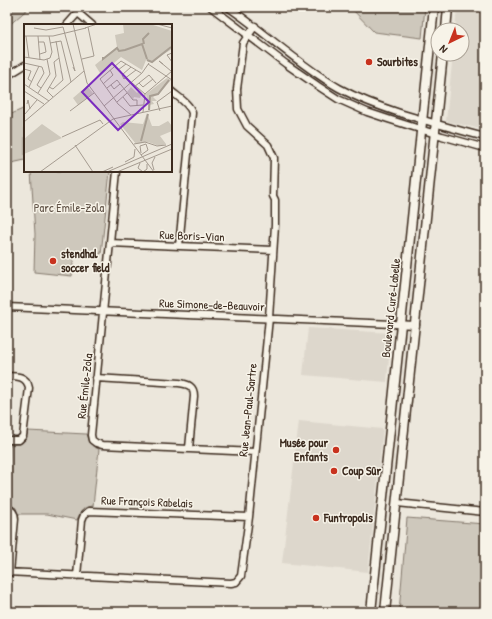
<svg xmlns="http://www.w3.org/2000/svg" width="492" height="619" viewBox="0 0 492 619" font-family="'Patrick Hand',sans-serif">
  <rect width="100%" height="100%" fill="#ece7dc"/>
  <filter id="ink" filterUnits="userSpaceOnUse"><feTurbulence type="fractalNoise" baseFrequency=".025" numOctaves="2"/><feDisplacementMap in="SourceGraphic" scale="8" xChannelSelector="R" yChannelSelector="G"/><feConvolveMatrix kernelMatrix="1 2 1 2 8 2 1 2 1" color-interpolation-filters="sRGB"/></filter>
  <g filter="url(#ink)">
    <path fill="#ddd7cc" d="M457 7H485V130L446 121 453 54H462V30H455Z
      M308 328 391 333 387 382 303 375Z
      M299 421 383 429 368 572 282 563Z"/>
    <path fill="#cec8bc" stroke="#84796d" d="M7 7H30L7 27Z
      M350 7H425L422 38 374 32Z
      M25 108V160L7 164V116Z
      M31 171H110L101 254 74 251 72 276 34 272 35 234Z
      M28 431 86 434C89 443 90 446 99 449L93 506C83 507 81 510 77 520L47 514H18L16 508 7 503 9 445 20 444 27 435Z
      M407 518 485 524V612H399Z
      M7 607 177 612H131L111 611 108 612H7Z"/>
    <g fill="none" stroke-linecap="round" stroke-linejoin="round">
      <defs>
        <path id="minor" d="M211 7 286 64 318 86 338 99 367 112 388 119 442 136 485 148
          M228 7C266 33 299 65 339 88 359 99 381 107 403 114 430 122 457 130 485 137
          M78 13 92 25
          M67 25 83 7
          M7 76 25 65
          M171 91C178 97 190 104 192 113L179 246
          M117 171 91 435 92 440 96 443 102 445 255 452
          M110 243 273 250
          M7 307 416 325
          M7 376C17 376 27 376 29 388L23 436 19 440H7
          M96 378 179 383C188 384 194 386 194 396L189 448
          M397 503 485 512
          M7 508C13 510 15 513 15 519L10 572
          M7 572 231 583 236 582 241 576 249 517 269 318 275 225V200L273 196 274 158 268 145 247 126 238 109 237 89 243 43 255 26
          M77 576 82 520 84 515 89 511 249 517"/>
        <path id="major" d="M446 30 448 7
          M371 612 434 7
          M385 612 443 54"/>
      </defs>
      <use href="#minor" stroke="#3b2a1e" stroke-width="9"/>
      <use href="#major" stroke="#3b2a1e" stroke-width="11"/>
      <use href="#minor" stroke="#f7f3e8" stroke-width="6"/>
      <use href="#major" stroke="#f7f3e8" stroke-width="8"/>
    </g>
  </g>
  <g fill="#c8321e" stroke="#f7f3e8" stroke-width="1.5">
    <circle cx="369" cy="62" r="4"/>
    <circle cx="53" cy="261" r="4"/>
    <circle cx="336" cy="450" r="4"/>
    <circle cx="334" cy="471" r="4"/>
    <circle cx="316" cy="518" r="4"/>
  </g>
  <g text-anchor="middle" stroke-width="3" stroke-linejoin="round" paint-order="stroke">
    <g font-size="12" font-weight="bold" fill="#3b2a1e" stroke="#f7f3e8" text-anchor="start">
      <text x="377" y="66">Sourbites</text>
      <text x="61" y="258">stendhal<tspan x="61" dy="14">soccer field</tspan></text>
      <text x="328" y="447" text-anchor="end">Musée pour<tspan x="328" dy="14">Enfants</tspan></text>
      <text x="342" y="475">Coup Sûr</text>
      <text x="324" y="522">Funtropolis</text>
    </g>
    <g font-size="12" fill="#605246" stroke="#f7f3e8">
      <text x="69" y="212">Parc Émile-Zola</text>
    </g>
    <g font-size="12" fill="#3b2a1e" stroke="#f7f3e8">
      <text transform="translate(192 236) rotate(2)" y="4">Rue Boris-Vian</text>
      <text transform="translate(212 305) rotate(2)" y="4">Rue Simone-de-Beauvoir</text>
      <text transform="translate(391 308) rotate(-84)" y="4">Boulevard Curé-Labelle</text>
      <text transform="translate(85 386) rotate(-84)" y="4">Rue Émile-Zola</text>
      <text transform="translate(248 410) rotate(-84)" y="4">Rue Jean-Paul-Sartre</text>
      <text transform="translate(147 502) rotate(2)" y="4">Rue François Rabelais</text>
    </g>
  </g>
  <g transform="translate(24 24)">
    <rect width="148" height="148" fill="#ece7dc"/>
    <path d="M99 0H126L148 7V25L127 38 122 36 118 46 97 33 71 55 76 49 71 41 93 23 91 11 100 9ZM143 54 147 56 135 70 129 73 133 77H128L130 80 125 81V87L122 70ZM63 62 69 69 54 81 49 74ZM107 63 113 69 115 67 118 69 116 74 110 73 109 76 103 68ZM123 89 128 102H135L144 97 148 102V107L136 112 142 120 135 122 124 118 112 120 96 100 99 98 119 100ZM18 100 38 114 0 130V115Z" fill="#cec8bc"/>
    <path fill="none" stroke="#a89f93" stroke-width="2" d="M120 20 119 15 125 9M79 33V35L93 24 95 27 101 26 118 20 123 35M123 36 128 38 147 23M125 86 126 72 134 70 145 56M117 117 124 90"/>
    <path fill="none" stroke="#a59b90" stroke-width="1" d="M49 0 63 59 130 148M133 0 148 4M39 3 51 47 49 43M10 4 22 6 39 3M61 4 73 0M0 12H29L62 4M2 12 5 34M14 12 16 36M15 18H20L21 22 22 28 16 30M26 19 37 17 47 58M148 29 143 31 148 38M0 33 20 36 26 34 28 28 25 12M58 35 70 32 64 3M0 39 18 43 20 49 13 61 17 64M124 40 148 56M139 40 135 37 147 47M90 42 94 46 102 40M107 43 98 51 100 55 112 46M0 45 7 47 4 55 8 58M107 58 121 70M115 59 119 63 129 55M0 60 25 77M79 60 89 51 86 46M87 61 90 65 96 60M5 63 15 42M25 63 29 65 39 56 32 17M110 63 125 51 132 59M83 64 93 56 109 76H113V82M0 67 20 80M14 69 26 50 23 35M29 73 23 67 32 52 30 38 35 34M99 73 106 82 119 81M93 78 103 69M3 80 4 76 6 85M80 82 118 49 125 39M46 87 70 69M136 87 133 78 148 67M119 88 121 70 148 47M1 90 13 76M107 91 94 80 76 55 97 37 117 49M0 98 60 47M38 113 76 96 79 100M110 120 121 118 133 122 142 121M51 121 69 148M117 129 116 122 122 120 124 126 117 131M101 138 110 133 111 125M116 139 114 144 119 148 123 145V140M130 146 128 139 131 133M16 148 89 95 148 82M78 148 89 143M83 148 148 120M93 148 148 125"/>
    <path fill="#7b2cbf" fill-opacity="0.15" stroke="#7b2cbf" stroke-width="2" d="M88 39 125 78 94 106 58 68Z"/>
    <rect width="148" height="148" fill="none" stroke="#3b2a1e" stroke-width="2"/>
  </g>
  <rect width="492" height="619" fill="none" stroke="#f7f3e8" stroke-width="24"/>
  <rect x="12" y="12" width="468" height="595" fill="none" stroke="#3b2a1e" stroke-width="1.5" filter="url(#ink)"/>
  <g transform="translate(450 42) rotate(223)"><circle r="19" fill="#f7f3e8" stroke="#aca397"/>
  <path d="M0-3L7 15L0 10L-7 15Z" fill="#c8321e"/>
  <text y="-6" font-size="11" font-weight="bold" text-anchor="middle" fill="#3b2a1e">N</text>
  </g>
</svg>
